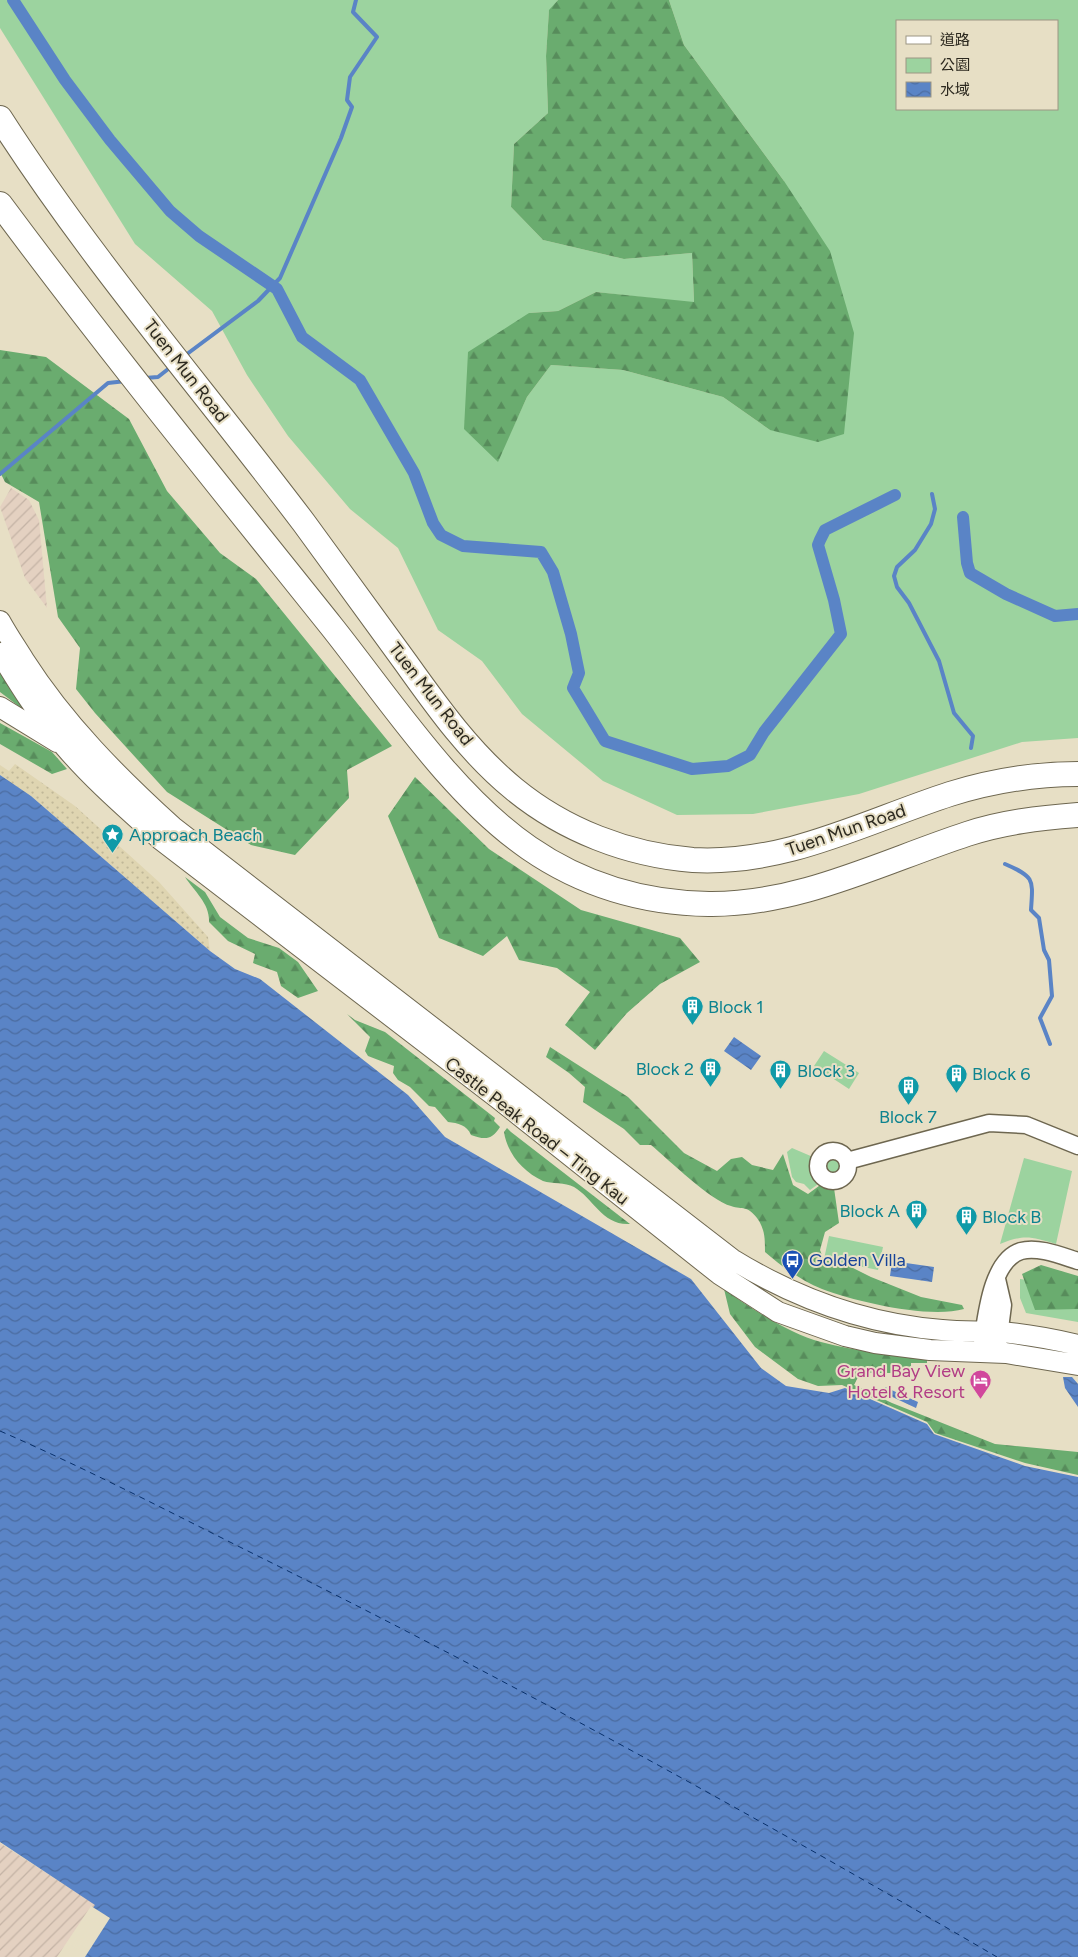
<svg xmlns="http://www.w3.org/2000/svg" width="1078" height="1957" viewBox="0 0 1078 1957" font-family="Figtree,'Noto Sans TC',sans-serif">
  <defs>
    <pattern id="industrial-furrows" width="10" height="10" patternUnits="userSpaceOnUse" patternTransform="scale(1.25)"><rect width="10" height="10" fill="#e4d1c1"/><path d="M-1 1l2-2M0 10L10 0M9 11l2-2" fill="none" stroke="#c4b3a5"/></pattern>
    <pattern id="forest-firs" width="22" height="20" patternUnits="userSpaceOnUse" patternTransform="scale(1.25)"><rect width="22" height="20" fill="#6aac6f"/><path d="M5 1l3.5 6h-7zM16 11l3.5 6h-7z" fill="#578c5b"/></pattern>
    <pattern id="sand-dots" width="8" height="8" patternUnits="userSpaceOnUse" patternTransform="scale(1.25)"><rect width="8" height="8" fill="#dfd5b1"/><path d="M2 2h.1M6 6h.1" fill="none" stroke="#c0b798" stroke-width="1.8" stroke-linecap="round"/></pattern>
    <pattern id="water-waves" width="16" height="10" patternUnits="userSpaceOnUse" patternTransform="scale(1.25)"><rect width="16" height="10" fill="#5a84c6"/><path d="M0 5q4-4 8 0t8 0" fill="none" stroke="#4b6ca0"/></pattern>
  </defs>
  <rect width="100%" height="100%" fill="#e7dfc5"/>
  <path fill="url(#industrial-furrows)" d="M11 488 29 500 39 520 47 608 25 578 0 507Z
    M0 1843 96 1905 59 1957H0Z"/>
  <path fill="#9cd39f" fill-rule="evenodd" d="M0 0H558L549 11 546 56 548 113 514 144 511 207 543 240 624 259 692 253 694 303 596 292 558 311 529 313 497 462 527 397 551 365 623 370 723 397 770 430 784 181 684 45 669 0H1078V738L1022 742 859 794 753 814 677 815 603 781 522 714 482 661 438 630 398 548 350 509 288 436 247 375 212 311 135 244 0 28ZM897 21H1057V109H897Z
    M824 1051 859 1073 849 1089 814 1066Z
    M792 1148 813 1157 814 1171 821 1182 810 1190 804 1184 796 1182 792 1177 787 1152Z
    M821 1166a12 12 0 1 1 24 0a12 12 0 1 1-24 0Z
    M1024 1158 1072 1171 1056 1244C1031 1237 1025 1234 1000 1244Z
    M829 1236 883 1247 878 1270 824 1259Z
    M1020 1279 1037 1281 1078 1293V1322L1026 1313 1020 1298Z"/>
  <path fill="url(#forest-firs)" d="M558 0H669L684 45 784 181 830 251 854 333 844 434 818 442 770 430 723 397 623 370 551 365 527 397 498 462 464 429 468 352 529 313 558 311 596 292 694 302 692 253 624 259 543 240 511 207 514 144 548 113 546 56 549 10Z
    M0 350 46 357 129 419 167 491 220 553 256 579 392 746 347 770 349 798 295 855 251 845 167 792 95 713 76 689 80 648 58 617 39 502 5 482 0 472Z
    M0 669 25 711 0 692Z
    M0 723 52 752 67 769 52 774 0 744Z
    M415 777 489 849 581 910 680 938 700 962 660 984 627 1013 595 1050 565 1025 590 992 557 968 519 960 507 936 483 956 439 938 388 816Z
    M185 877 205 892 220 917 248 938 279 948 298 962 318 991 298 998 281 986 277 972 253 963 255 954 228 941 209 922C210 904 195 892 185 877Z
    M347 1014 355 1020 385 1032 495 1118 494 1121 500 1127C492 1140 485 1140 471 1135 467 1125 458 1123 448 1122L435 1107 429 1106 410 1087 398 1080 393 1073 394 1066 368 1056 365 1051 370 1037Z
    M550 1047 628 1097 684 1153 717 1171 731 1159 742 1157 752 1165 773 1170 783 1154 793 1185 808 1194 823 1183 834 1188 839 1223 825 1232 820 1250 824 1260 843 1263 871 1277 921 1297 962 1305 964 1309C929 1319 857 1302 822 1289 802 1281 781 1266 765 1252 765 1239 765 1229 757 1218 747 1205 743 1210 731 1206 711 1201 669 1160 651 1145H640L624 1129 583 1102 585 1087 569 1073 546 1057Z
    M507 1128 511 1132 630 1224C603 1226 593 1198 574 1187 565 1182 552 1184 543 1181 523 1172 507 1153 504 1132Z
    M1041 1265 1078 1276V1309L1035 1310 1022 1274Z
    M724 1289C750 1308 790 1334 821 1342 856 1351 891 1355 927 1358V1363H911V1373H860L854 1385 892 1403 995 1444 1078 1452V1475L1025 1463 935 1433 927 1422 842 1385 818 1386 798 1379 755 1347 730 1314Z"/>
  <path fill="url(#sand-dots)" d="M15 764 75 806 159 882 208 937 210 951 31 796 0 775V765L9 771Z"/>
  <path fill="url(#water-waves)" d="M0 775 31 796 210 951 235 969 260 979 408 1095 445 1137 691 1279 761 1368 786 1386 829 1393 845 1388 927 1424 934 1434 1025 1466 1078 1477V1957H59L95 1905 0 1842Z
    M734 1037 761 1056 751 1070 724 1051Z
    M892 1261 934 1267 932 1282 890 1276Z
    M1063 1377H1072L1078 1384V1407L1065 1388Z
    M885 1387 918 1402 916 1408 886 1394Z"/>
  <path fill="#e7dfc5" d="M91 1906 110 1918 85 1957H57Z"/>
  <g fill="none" stroke-linecap="round" stroke-linejoin="round">
    <path stroke="#5a84c6" stroke-width="4" d="M183 357 258 301 280 278 341 138 352 107 347 100 350 77 377 37 353 12 356 0
      M145 378 158 377 172 366
      M0 474 108 383 126 381
      M932 494 935 509 931 524 915 550 897 567 894 576 897 587 909 603 939 661 954 713 973 736 971 748
      M1005 864C1035 877 1033 879 1031 910L1039 918 1044 950 1049 960 1052 996 1040 1018 1050 1044"/>
    <path stroke="#5a84c6" stroke-width="12" d="M13 0 65 80 110 140 170 211 199 236 277 289 302 337 360 380 414 473 433 523 441 535 463 546 541 552 553 572 571 634 579 673 573 688 605 741 692 769 728 766 750 755 764 732 841 634 834 600 818 545 820 540 825 530 895 495
      M963 517 967 563 970 573 1006 594 1055 616 1078 614"/>
    <path stroke="#08306b" stroke-width="1" stroke-dasharray="6 5" stroke-linecap="butt" d="M0 1431C92 1471 181 1518 270 1562 517 1685 759 1818 997 1957"/>
    <defs>
      <path id="minor" d="M818 1166a15 15 0 1 1 30 0a15 15 0 1 1-30 0Z
        M847 1161 989 1123 1026 1125 1078 1146
        M997 1279 1003 1305 997 1352
        M982 1343C986 1318 991 1260 1021 1251 1038 1246 1062 1256 1078 1261"/>
      <path id="major" d="M0 621C7 634 16 647 24 660 65 724 117 776 173 827L732 1259C797 1299 866 1324 942 1330 961 1332 980 1331 999 1332 1026 1334 1052 1339 1078 1345
        M0 653C20 686 40 718 65 747 94 781 128 810 161 840L500 1100 719 1274 778 1312 845 1336 875 1343 930 1350 1006 1353 1078 1365
        M0 707 57 742"/>
      <path id="highway" d="M0 118C91 260 202 388 304 523 338 569 372 616 406 663 438 708 471 754 514 789 564 830 628 855 693 860 786 865 864 822 950 794 992 781 1034 774 1078 774
        M0 204C107 348 220 487 332 627 390 700 452 795 529 848 584 886 643 903 709 904 799 905 882 862 967 834 1003 822 1040 818 1078 815"/>
    </defs>
    <use href="#minor" stroke="#6e6750" stroke-width="19"/>
    <use href="#major" stroke="#6e6750" stroke-width="22"/>
    <use href="#highway" stroke="#6e6750" stroke-width="26"/>
    <use href="#minor" stroke="#fff" stroke-width="16"/>
    <use href="#major" stroke="#fff" stroke-width="20"/>
    <use href="#highway" stroke="#fff" stroke-width="24"/>
  </g>
  <defs>
    <symbol id="sight-pin" viewBox="-11 -11 22 30"><path d="M0 17L-7.5 6A9.5 9.5 0 1 1 7.5 6Z" fill="#0f9aa8" stroke="#e7dfc5"/><path d="M0-6L1.8-2.2L6-1.7L2.9 1.2L3.7 5.4L0 3.3L-3.7 5.4L-2.9 1.2L-6-1.7L-1.8-2.2Z" fill="#fff"/></symbol>
    <symbol id="building-pin" viewBox="-11 -11 22 30"><path d="M0 17L-7.5 6A9.5 9.5 0 1 1 7.5 6Z" fill="#0f9aa8" stroke="#e7dfc5"/><path d="M-4-6H4V6H1V3H-1V6H-4ZM-2.5-4.3h1.7v1.8h-1.7ZM.8-4.3h1.7v1.8H.8ZM-2.5-1h1.7V.8h-1.7ZM.8-1h1.7V.8H.8Z" fill="#fff"/></symbol>
    <symbol id="bus-pin" viewBox="-11 -11 22 30"><path d="M0 17L-7.5 6A9.5 9.5 0 1 1 7.5 6Z" fill="#1a4fb4" stroke="#e7dfc5"/><path d="M-5-6H5V4H4V6H2V4H-2V6H-4V4H-5ZM-3.5-4V0h7V-4ZM-3.5 1.2v1.5H-2V1.2ZM2 1.2v1.5H3.5V1.2Z" fill="#fff"/></symbol>
    <symbol id="hotel-pin" viewBox="-11 -11 22 30"><path d="M0 17L-7.5 6A9.5 9.5 0 1 1 7.5 6Z" fill="#d1479c" stroke="#e7dfc5"/><path d="M-6-4.5h1.5V1H6V5H4.5V3h-9V5H-6ZM-4 0a1.8 1.8 0 1 1 3.6 0ZM.5 0V-2.5h3Q6-2.5 6 0Z" fill="#fff"/></symbol>
  </defs>
  <g fill-rule="evenodd">
    <use href="#sight-pin" x="100" y="822" width="25" height="34"/>
    <use href="#building-pin" x="680" y="994" width="25" height="34"/>
    <use href="#building-pin" x="698" y="1056" width="25" height="34"/>
    <use href="#building-pin" x="768" y="1058" width="25" height="34"/>
    <use href="#building-pin" x="944" y="1062" width="25" height="34"/>
    <use href="#building-pin" x="896" y="1074" width="25" height="34"/>
    <use href="#building-pin" x="904" y="1198" width="25" height="34"/>
    <use href="#building-pin" x="954" y="1204" width="25" height="34"/>
    <use href="#bus-pin" x="780" y="1248" width="25" height="34"/>
    <use href="#hotel-pin" x="968" y="1368" width="25" height="34"/>
  </g>
  <g text-anchor="middle" stroke-width="4" stroke-linejoin="round" paint-order="stroke">
    <g font-size="18" fill="#2c291f" stroke="#e7dfc5">
      <text transform="translate(186 371) rotate(52)" y="6">Tuen Mun Road</text>
      <text transform="translate(431 694) rotate(52)" y="6">Tuen Mun Road</text>
      <text transform="translate(846 830) rotate(-19)" y="6">Tuen Mun Road</text>
      <text transform="translate(537 1131) rotate(38)" y="6">Castle Peak Road – Ting Kau</text>
    </g>
    <g font-size="18" fill="#0d838f" stroke="#e7dfc5" text-anchor="start">
      <text x="129" y="841">Approach Beach</text>
      <text x="708" y="1013">Block 1</text>
      <text x="694" y="1075" text-anchor="end">Block 2</text>
      <text x="797" y="1077">Block 3</text>
      <text x="972" y="1080">Block 6</text>
      <text x="908" y="1123" text-anchor="middle">Block 7</text>
      <text x="900" y="1217" text-anchor="end">Block A</text>
      <text x="982" y="1223">Block B</text>
    </g>
    <g font-size="18" fill="#164399" stroke="#e7dfc5" text-anchor="start">
      <text x="809" y="1266">Golden Villa</text>
    </g>
    <g font-size="18" fill="#b23c85" stroke="#e7dfc5" text-anchor="end">
      <text x="965" y="1377">Grand Bay View<tspan x="965" dy="21">Hotel &amp; Resort</tspan></text>
    </g>
  </g>
  <rect x="896" y="20" width="162" height="90" fill="#e7dfc5" stroke="#9c9683"/>
  <rect x="906" y="36" width="25" height="8" fill="#ffffff" stroke="#9c9683"/>
  <text x="940" y="45" font-size="15" fill="#2c291f">道路</text>
  <rect x="906" y="58" width="25" height="15" fill="#9cd39f" stroke="#9c9683"/>
  <text x="940" y="70" font-size="15" fill="#2c291f">公園</text>
  <rect x="906" y="82" width="25" height="15" fill="url(#water-waves)" stroke="#9c9683"/>
  <text x="940" y="95" font-size="15" fill="#2c291f">水域</text>
</svg>
